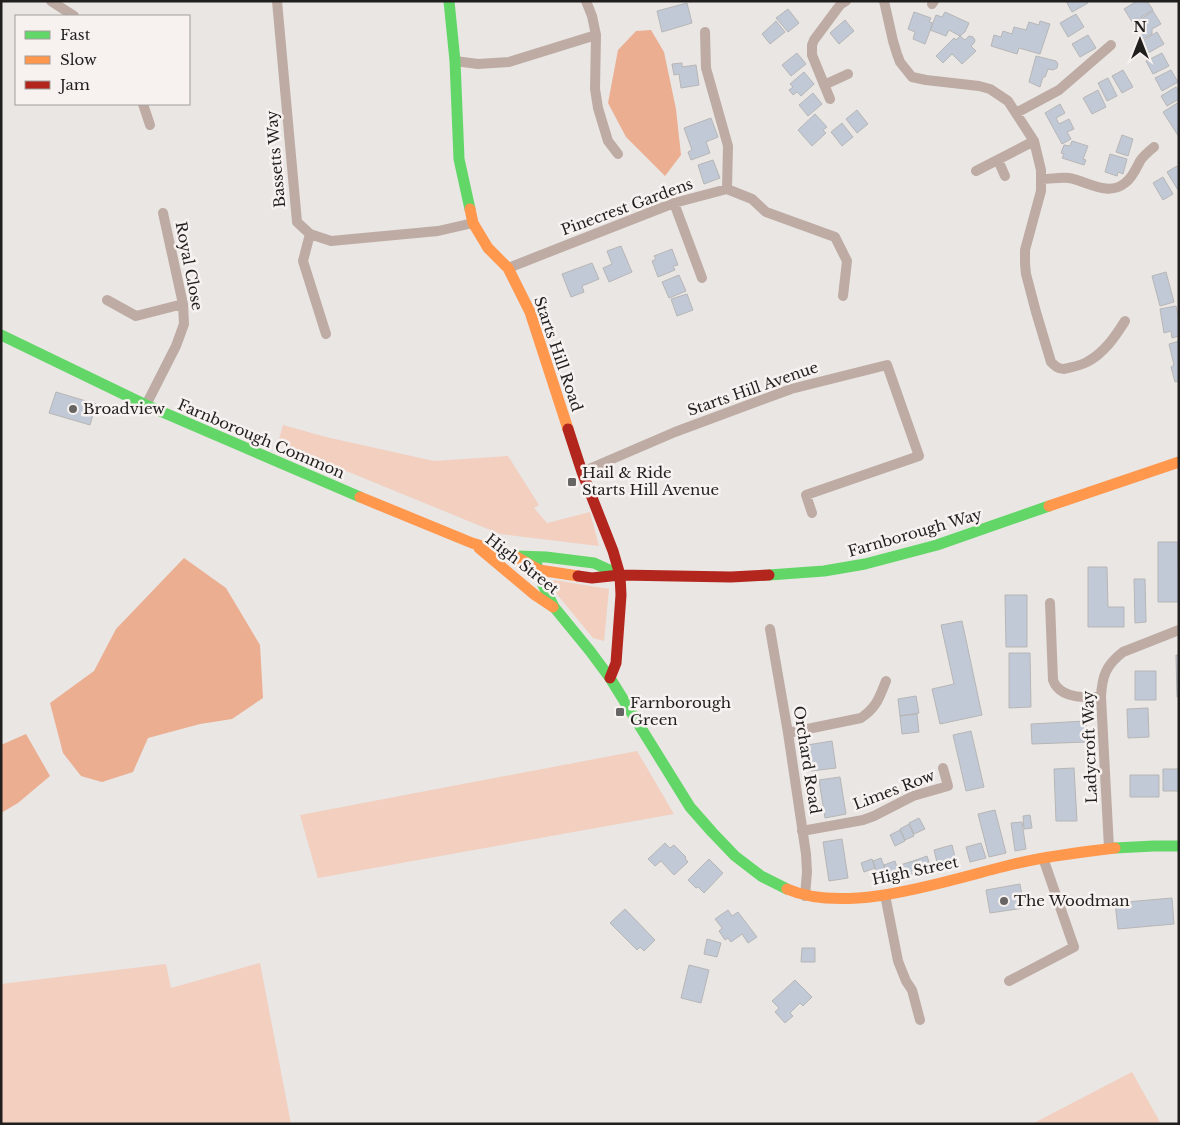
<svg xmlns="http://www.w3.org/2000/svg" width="1180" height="1125" viewBox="0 0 1180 1125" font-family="'Libre Baskerville',serif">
  <rect width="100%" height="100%" fill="#e9e6e4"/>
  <path fill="#f2cfbf" d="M283 425 326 437 434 461 508 456 539 505 534 508 547 523 590 512 599 546 500 534 278 443Z
    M554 580 609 589 604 641 593 638 550 586Z
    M637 751 674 814 318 878 300 815Z
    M260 963 291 1124H1V984L166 964 171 988Z
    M1132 1072 1161 1124H1032Z"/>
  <path fill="#ebae91" d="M651 30 664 52 676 109 681 155 665 176 626 137 608 103 618 50 636 31Z
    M184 558 226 588 260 645 263 698 232 719 200 724 148 738 133 772 102 782 81 776 63 753 50 703 94 671 116 629Z
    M26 734 50 776 18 803 1 813V745Z"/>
  <path fill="#c2c9d6" stroke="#b7b6b6" d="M1066 1H1087L1088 3 1072 12Z
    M1137 1H1147L1153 10 1141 17 1142 18 1153 11 1161 24 1152 29V34L1143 39 1124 9Z
    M687 3 692 23 662 32 657 11Z
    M788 9 799 23 788 32 776 18Z
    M914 12 931 18 929 22 933 23 925 44 913 39 915 32 908 29Z
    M945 12 969 23 965 32 960 36 949 30 946 36 930 30 936 15 942 17Z
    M1076 14 1084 27 1068 37 1060 23Z
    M845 20 854 31 839 44 830 33Z
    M776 21 785 32 770 44 762 34Z
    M1040 21 1050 24 1040 54 1019 48 1017 54 991 46 994 35 1001 37 1003 31 1012 34 1014 27 1026 30 1029 22 1039 25Z
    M1157 32 1164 44 1148 53 1141 42Z
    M1088 35 1096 48 1080 57 1072 44Z
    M960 36 965 40 969 36 973 37 975 40 974 43 971 46 976 51 962 64 952 54 943 63 936 56 954 38 956 40Z
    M797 53 806 64 791 76 782 65Z
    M1162 53 1169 66 1153 74 1146 61Z
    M1036 56 1056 61 1058 64 1057 68 1053 70 1048 69 1045 77H1043L1040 87 1029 82Z
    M682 63V67L696 65 699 85 681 88 679 74 674 75 672 64Z
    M1123 70 1133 87 1122 93 1112 76Z
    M1171 70 1178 82 1162 91 1155 78Z
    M804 72 814 84 801 96 797 92 793 95 789 90 793 87 790 84Z
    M1108 78 1117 96 1107 101 1098 83Z
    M1176 87 1179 91V99L1167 106 1161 96Z
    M1098 90 1106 107 1092 114 1083 98Z
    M813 93 822 104 808 116 799 105Z
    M1179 102V137L1163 112Z
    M1060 104 1065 113 1056 118 1059 124 1069 119 1074 129 1067 132 1071 139 1062 144 1045 113Z
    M857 110 868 124 857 133 846 119Z
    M815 114 827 127 823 130 826 133 812 146 798 130Z
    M711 118 718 137 706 142 710 153 691 160 688 152 692 150 684 128Z
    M842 123 853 137 842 146 831 132Z
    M1122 135 1133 139 1128 156 1116 152Z
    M1072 141 1088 146 1083 159 1086 160 1084 165 1062 158 1064 154 1061 153 1064 145 1070 146Z
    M1110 154 1127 159 1123 174 1118 172 1117 176 1105 172Z
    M713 160 720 178 704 184 698 165Z
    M1177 166 1179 169V189L1178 190 1167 172Z
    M1163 177 1173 194 1163 200 1153 183Z
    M621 246 632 272 609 282 603 268 612 264 607 251Z
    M672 249 678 265 673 266 675 270 658 277 652 261 656 259 654 256Z
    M592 263 599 279 582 286 584 292 571 297 562 274Z
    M1166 272 1174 302 1160 306 1152 276Z
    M679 275 686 291 669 298 662 282Z
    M687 294 693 310 677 316 671 299Z
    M1176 306 1179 319V336L1172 338 1171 331 1164 333 1160 309Z
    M1179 341V381L1175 382 1171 367 1174 365 1169 344Z
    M56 392 96 404 90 425 49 413Z
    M1158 542H1178L1179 602H1158Z
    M1088 567H1107L1108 607H1124V627H1088Z
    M1134 579H1145L1146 622 1135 623Z
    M1005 595H1027V647H1006Z
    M962 621 982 715 940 724 932 689 954 684 941 625Z
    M1009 653H1030L1031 707 1009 708Z
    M1176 655H1179V697H1177Z
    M1135 671H1156V700H1135Z
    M916 696 919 713 900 716 898 699Z
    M1148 708 1149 737 1128 738 1127 709Z
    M917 714 919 732 902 734 900 716Z
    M1086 721 1087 742 1032 744 1031 724Z
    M971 731 984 787 966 791 953 735Z
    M832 741 836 768 811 771 807 745Z
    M1074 768 1077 821H1056L1054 769Z
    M1163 769H1179V791H1163Z
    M1130 775H1159V797H1130Z
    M840 777 846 814 825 818 819 780Z
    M995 810 1006 853 989 857 978 814Z
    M1030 815 1032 828 1024 829 1023 816Z
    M919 818 925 829 914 834 909 823Z
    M1022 822 1026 849 1015 851 1011 823Z
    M909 824 914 836 905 840 900 829Z
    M900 830 905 841 895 846 890 835Z
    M842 839 848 878 829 881 823 842Z
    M665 843 670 848 674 845 686 857 685 858 688 862 674 875 661 861 655 866 648 859Z
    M981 843 986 858 970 862 966 847Z
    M952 845 956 861 938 866 934 850Z
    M927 856 931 868 920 871 916 860Z
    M881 858 888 877 879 880 873 861Z
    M709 859 723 873 704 893 698 887 696 888 688 880Z
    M872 859 875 868 864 872 861 863Z
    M916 860 920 871 901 878 897 866Z
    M895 861 899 873 888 877 884 865Z
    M1020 884 1024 908 990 913 986 890Z
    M1172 898 1174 924 1118 929 1115 903Z
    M625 909 655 940 644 951 640 947 637 950 610 923Z
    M728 910 732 916 738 912 757 937 748 943 742 934 731 942 728 938 725 940 719 931 722 928 715 919Z
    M707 939 721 943 717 957 704 954Z
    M802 948H815V962H801Z
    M689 965 709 970 701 1003 681 998Z
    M795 980 812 997 803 1006 800 1003 790 1013 793 1016 785 1023 775 1012 779 1008 772 1001Z"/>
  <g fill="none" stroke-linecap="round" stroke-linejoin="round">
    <path stroke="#beaca4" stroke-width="10" d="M51 1 74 16
      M277 1 297 222 310 234 331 241 438 231 473 223
      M586 1 592 16 596 35 595 89 598 108 608 141 618 154
      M884 1 893 41 897 54 900 62 912 77 926 80 979 86 990 89 1008 101 1034 141 1041 170V191L1025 250V264L1026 274 1036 312 1051 362C1055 366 1058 369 1064 369 1071 367 1080 366 1087 362 1104 353 1115 337 1125 321
      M932 4 934 1
      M705 32 706 68 728 146 727 189
      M455 61 478 64 509 62 596 35
      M824 85 848 74
      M830 99 812 55V45L814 40 837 9 841 4 846 1
      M143 104 150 125
      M1016 113 1059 90 1111 45
      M998 160 1005 176
      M976 171 1034 141
      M1042 179C1051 179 1060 177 1069 178 1087 181 1108 197 1125 183 1132 178 1136 169 1140 161 1144 155 1148 152 1154 147
      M674 203 702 278
      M310 234 303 261 326 334
      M508 268 674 203 727 189 752 199 766 212 835 237 847 261 843 296
      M107 300 136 316 183 304
      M146 405 176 346 184 324 183 304 163 213
      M582 472 675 432 791 389 887 365 919 456 806 495 812 513
      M1050 603 1053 680C1054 683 1055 685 1057 687 1067 699 1088 697 1101 697
      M770 629 788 733 806 854 807 872 805 896
      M788 733 861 718C877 707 879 698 886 681
      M802 831 863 820 874 816 913 796 948 786 943 768
      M1109 848 1101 697C1102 676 1106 665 1123 652L1179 630
      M885 895 898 961 906 981 912 990 920 1020
      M1009 981 1074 947 1043 858"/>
    <path stroke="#63d668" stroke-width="11" d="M449 1 455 61 459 159 470 209
      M1 335 146 405 360 497
      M517 556 546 557 594 563 618 574
      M536 562 542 583 554 607 590 651 610 678 690 807 712 832 735 856 761 876 787 889
      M769 575 824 571 865 564 937 545 1049 506
      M1115 848 1154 846H1179"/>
    <path stroke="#ff974d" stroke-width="11" d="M470 209 473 223 488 248 508 268 530 312 568 429
      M360 497 472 543 515 556 539 570 578 576
      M1049 506 1179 462
      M479 548 535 595 553 607
      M787 889C849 916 950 879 1014 864 1047 856 1081 852 1115 848"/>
    <path stroke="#b3261e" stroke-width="11" d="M568 429 582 472 613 551 620 575 621 595 616 663 610 678
      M578 576 592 578 620 575 731 577 769 575"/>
  </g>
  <g fill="#676563" stroke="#f7f2f0" stroke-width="2">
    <circle cx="73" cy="409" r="5"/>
    <rect x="567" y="477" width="10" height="10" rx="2.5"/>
    <rect x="615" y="707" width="10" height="10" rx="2.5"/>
    <circle cx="1004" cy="901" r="5"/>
  </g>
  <g text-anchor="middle" stroke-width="5" stroke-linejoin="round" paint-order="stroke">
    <g font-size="15" fill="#211f1e" stroke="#f7f2f0">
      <text transform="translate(276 159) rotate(-95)" y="5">Bassetts Way</text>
      <text transform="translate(627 207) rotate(-20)" y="5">Pinecrest Gardens</text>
      <text transform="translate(189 266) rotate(79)" y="5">Royal Close</text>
      <text transform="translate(558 354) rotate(71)" y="5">Starts Hill Road</text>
      <text transform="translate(753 389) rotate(-19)" y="5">Starts Hill Avenue</text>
      <text transform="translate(261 439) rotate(23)" y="5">Farnborough Common</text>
      <text transform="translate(915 533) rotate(-16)" y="5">Farnborough Way</text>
      <text transform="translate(522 564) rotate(38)" y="5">High Street</text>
      <text transform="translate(1090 747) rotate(-92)" y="5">Ladycroft Way</text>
      <text transform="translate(807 760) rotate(81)" y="5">Orchard Road</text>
      <text transform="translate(894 790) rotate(-21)" y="5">Limes Row</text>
      <text transform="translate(915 871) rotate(-12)" y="5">High Street</text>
    </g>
    <g font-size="15" fill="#211f1e" stroke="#f7f2f0" text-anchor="start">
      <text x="83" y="414">Broadview</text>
      <text x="582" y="478">Hail &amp; Ride<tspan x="582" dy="17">Starts Hill Avenue</tspan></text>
      <text x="630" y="708">Farnborough<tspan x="630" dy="17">Green</tspan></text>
      <text x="1014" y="906">The Woodman</text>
    </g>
  </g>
  <rect width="1180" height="1125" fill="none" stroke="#211f1e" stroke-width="5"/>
  <rect x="15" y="15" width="175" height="90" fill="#f7f2f0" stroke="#a19e9c"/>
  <rect x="25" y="31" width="25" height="8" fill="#63d668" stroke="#a19e9c"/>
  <text x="60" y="40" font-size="15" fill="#211f1e">Fast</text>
  <rect x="25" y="56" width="25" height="8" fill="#ff974d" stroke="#a19e9c"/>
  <text x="60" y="65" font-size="15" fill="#211f1e">Slow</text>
  <rect x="25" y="81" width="25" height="8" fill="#b3261e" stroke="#a19e9c"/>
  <text x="60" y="90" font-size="15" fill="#211f1e">Jam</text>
  <g transform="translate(1140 40)" stroke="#f7f2f0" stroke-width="4" paint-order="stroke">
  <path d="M0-4L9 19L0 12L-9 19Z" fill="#211f1e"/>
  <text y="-8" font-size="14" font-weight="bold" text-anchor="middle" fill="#211f1e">N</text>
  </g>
</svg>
